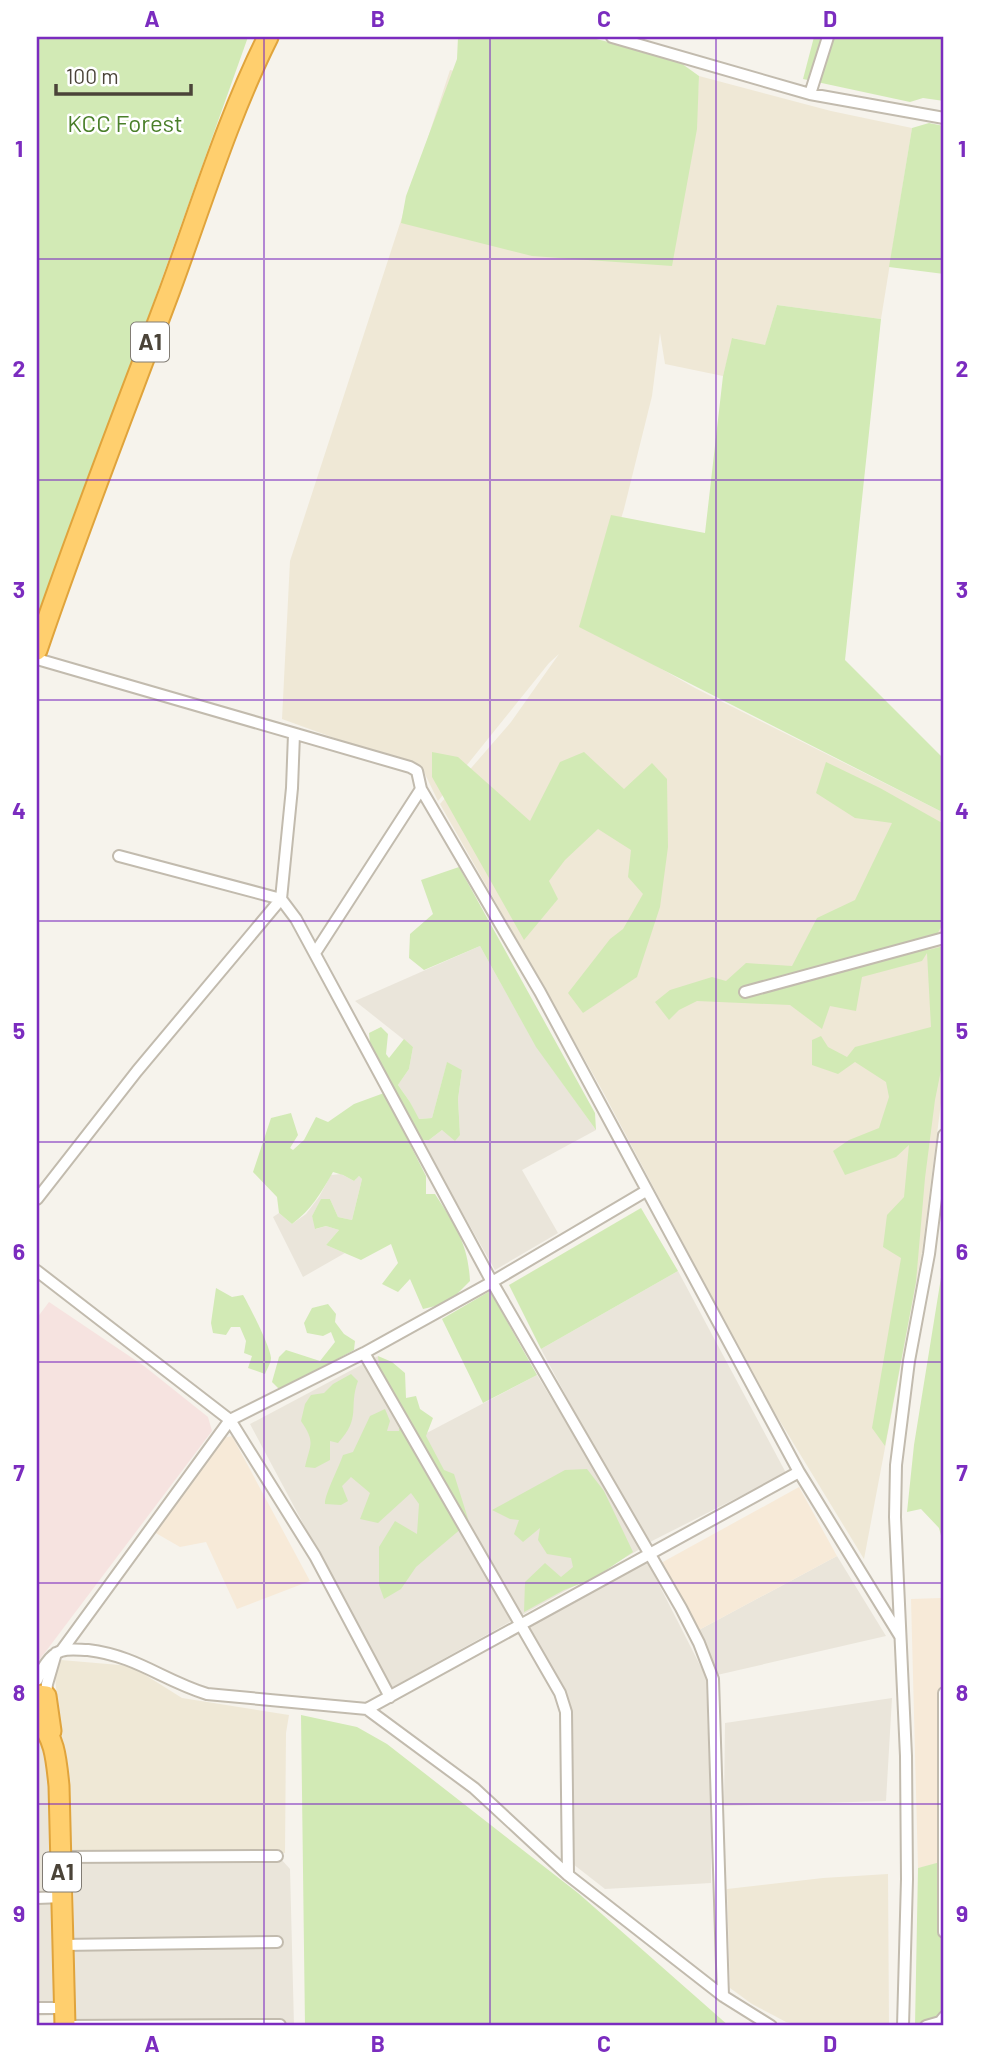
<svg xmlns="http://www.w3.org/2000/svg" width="981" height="2063" viewBox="0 0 981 2063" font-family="Barlow,sans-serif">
  <rect width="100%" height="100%" fill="#f6f3ec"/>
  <path fill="#eae5da" d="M480 946 536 1046 596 1130 522 1170 558 1233 495 1270 421 1140H429L442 1130 460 1135 458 1099 462 1070 447 1063 432 1118 418 1119 410 1102 398 1085 409 1069 413 1047 355 1001Z
    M341 1174 354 1181 359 1176 362 1179 352 1220 338 1217 330 1199 321 1200 312 1216 316 1229 326 1226 339 1230 326 1245 345 1253 303 1277 273 1217 279 1213 292 1224 306 1214 319 1197 331 1175Z
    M678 1271 786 1473 650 1542 603 1465 541 1349Z
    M378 1356 421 1436 537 1375 642 1548 391 1688 250 1424Z
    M837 1556 886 1636 717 1675 697 1631Z
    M647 1561 706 1677 711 1818V1883L605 1889 573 1864 570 1711 525 1627Z
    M892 1698 886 1801 724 1806 725 1723Z
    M37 1727 42 1732 58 1848V2015L37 2016Z
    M281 1859 290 1869 294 2026H74V1862Z"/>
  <path fill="#f7ead8" d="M232 1436 310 1581 237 1609 206 1542 180 1547 154 1532 223 1438Z
    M799 1487 837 1556 697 1631 661 1563Z
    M941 1598 939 1863 918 1868 911 1599Z"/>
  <path fill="#efe8d6" d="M450 70 696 127 699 76 831 111 912 128 881 319 777 305 765 346 733 338 723 376 665 364 660 333 652 396 624 509 588 627 695 688 944 813V1079L922 1252 864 1559 761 1390 602 1090 440 804 511 722 559 654 549 663 438 801 423 770 282 719 290 561Z
    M61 1660 131 1666 182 1698 289 1715 286 1733 285 1853H71L55 1676Z
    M888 1874 889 2026H805L786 2022 752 2004 730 1988 727 1889 823 1878Z"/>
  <path fill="#f6e3e0" d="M49 1302 144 1366 208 1417 212 1431 37 1663V1318Z"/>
  <path fill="#d2eab5" d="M37 37H248L37 629Z
    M458 37H588L674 58 699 76 697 129 672 266 532 256 401 223 406 196 457 59Z
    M814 37H944V101L923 98 910 102 803 79Z
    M929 123 944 126V274L889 267 912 128Z
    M777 305 881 319 845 660 944 759V813L579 627 611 515 705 533 723 376 732 338 765 345Z
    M432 752 458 757 530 821 560 762 584 752 624 789 652 763 667 779 668 847 660 907 637 977 583 1013 568 993 610 939 623 929 643 894 628 877 631 850 598 829 565 860 549 881 558 899 524 940 432 777Z
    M826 762 880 788 944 824V922L928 950 944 946V1055L935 1100 925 1178 916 1282 885 1446 872 1428 901 1258 883 1247 887 1215 904 1197 909 1145 896 1157 845 1175 833 1151 849 1140 879 1128 889 1097 886 1082 855 1062 838 1074 812 1065V1040L821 1036 828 1047 847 1057 855 1047 931 1027 927 953 922 961 862 977 856 1011 830 1006 822 1029 790 1005 697 1001 679 1010 669 1020 655 1002 670 990 712 977 726 981 746 963 792 966 817 918 855 900 892 823 855 818 816 793Z
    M459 867 595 1113 596 1130 536 1047 480 946 424 970 409 958 410 934 433 914 421 880Z
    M381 1027 388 1034 386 1054 389 1058 404 1039 413 1047 409 1069 398 1085 410 1102 419 1119 432 1118 447 1062 462 1070 458 1099 460 1135 455 1141 442 1130 429 1140H421L370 1043 369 1033Z
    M384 1093 426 1176V1194H435C455 1225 468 1243 470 1281L448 1303 423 1309 410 1279 398 1292 382 1284 398 1263 391 1244 361 1260 326 1245 339 1230 326 1226 315 1229 312 1216 321 1199H330L338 1217 352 1220 362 1179 359 1176 354 1181 343 1175 333 1172C321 1193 311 1210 292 1224L279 1213 277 1197 253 1172 271 1118 291 1113 298 1135 290 1148 293 1150 304 1140 316 1117 328 1122 354 1104Z
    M641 1208 678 1271 541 1349 509 1285Z
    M944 1259V1547L939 1528 921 1509 907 1512 914 1445Z
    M216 1288 232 1297 243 1295C249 1305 271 1348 271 1358 271 1363 267 1369 265 1374L248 1368 252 1356 244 1353 246 1341 240 1327H231L226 1335 213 1333 211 1323Z
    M490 1291 537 1375 483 1403 442 1319Z
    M328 1304 336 1314 335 1322 344 1334 355 1341 354 1350 280 1390 272 1382 279 1357 286 1350 320 1361 335 1342 331 1332 323 1336 307 1333 304 1323 312 1308Z
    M378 1356 392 1362 405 1373 406 1398 416 1396 420 1409 433 1418 426 1436 444 1470 454 1474 469 1522 416 1567 401 1589 384 1599 379 1585V1547L395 1521 417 1534 419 1504 411 1493 378 1523 360 1519 370 1493 351 1477 342 1486 348 1501 341 1505 325 1504C324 1496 339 1467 343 1455L353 1452 370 1416 385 1409 390 1421 387 1431H399L398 1402 380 1373Z
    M351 1374 358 1381C348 1408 362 1417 338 1443L330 1441V1460L315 1468 305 1467C310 1444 316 1443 301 1421L305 1404 311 1395 324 1393 333 1384Z
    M587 1469 604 1491 633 1552 593 1579 564 1590 524 1612 525 1582 545 1563 561 1577 573 1567 571 1558 547 1554 538 1540 540 1528 523 1542 514 1534 519 1520 510 1519 492 1510 565 1470Z
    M301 1715 357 1727 387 1744 578 1893 729 2026H305Z
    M944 1861V2026H915L918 1868Z"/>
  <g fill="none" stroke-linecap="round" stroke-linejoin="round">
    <defs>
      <path id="street" d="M612 37 810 94 944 118
        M810 94 828 37
        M37 659 410 767 417 771 421 789 540 992 799 1472
        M119 856 281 899 296 919 492 1282 646 1191
        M315 953 421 789
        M745 992 944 938
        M37 1199 137 1071 281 899 292 788 294 734
        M37 1271 230 1420 364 1353 492 1282 681 1608 699 1643 713 1679 723 1996
        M364 1353 560 1693 566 1712 568 1875
        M62 1650 230 1420 315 1556 390 1697
        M37 1680C42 1669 49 1655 61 1651 69 1648 80 1650 88 1650 137 1656 162 1680 207 1694L367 1709 474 1788 568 1875 723 1996 771 2026
        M944 1693V1932
        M46 1696 47 1684 56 1653
        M367 1709 799 1472 900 1636
        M62 1857 277 1856
        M37 1898 63 1897
        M62 1945 277 1942
        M37 2008H64
        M65 2026 280 2025
        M903 2026 907 1879 906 1756 895 1517 896 1465 909 1361 929 1254 944 1135
        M926 2026 940 2022 944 2017"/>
      <path id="highway" d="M37 650C78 529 125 410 170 290 201 206 228 117 268 37
        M37 1695 46 1696 51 1731
        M37 1716C55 1740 56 1756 59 1786L65 2026"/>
    </defs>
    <use href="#street" stroke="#c2bbae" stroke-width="14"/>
    <use href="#highway" stroke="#e0a43c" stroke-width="23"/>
    <use href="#street" stroke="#fff" stroke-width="10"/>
    <use href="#highway" stroke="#ffcf6e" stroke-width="19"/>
  </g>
  <path fill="none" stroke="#7b2cbf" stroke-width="2" stroke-opacity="0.55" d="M264 37V2026M490 37V2026M716 37V2026M37 259H944M37 480H944M37 700H944M37 921H944M37 1142H944M37 1362H944M37 1583H944M37 1804H944"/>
  <g text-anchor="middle" stroke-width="5" stroke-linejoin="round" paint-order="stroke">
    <g fill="#fff" stroke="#817c74" stroke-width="2">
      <rect x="131" y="322.5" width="38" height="39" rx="5"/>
      <rect x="43" y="1852.5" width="38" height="39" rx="5"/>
    </g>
    <g font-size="23" font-weight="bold" fill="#4b4439">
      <text x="150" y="350">A1</text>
      <text x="62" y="1880">A1</text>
    </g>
    <g font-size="24" fill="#4a7f2a" stroke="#fff">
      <text x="125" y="132">KCC Forest</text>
    </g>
  </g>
  <rect width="981" height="2063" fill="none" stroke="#ffffff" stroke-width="77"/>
  <path d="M56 84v10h135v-10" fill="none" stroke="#4b4439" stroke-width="3.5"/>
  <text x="66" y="84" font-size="21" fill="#4b4439" stroke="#ffffff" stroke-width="5" paint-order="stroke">100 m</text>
  <rect x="38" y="38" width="904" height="1986" fill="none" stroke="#7b2cbf" stroke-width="2.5"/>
  <g font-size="23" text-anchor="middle" font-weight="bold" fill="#7b2cbf">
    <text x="152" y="27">A</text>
    <text x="378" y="27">B</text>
    <text x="604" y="27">C</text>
    <text x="830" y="27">D</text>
    <text x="19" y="157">1</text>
    <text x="962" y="157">1</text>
    <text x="19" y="377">2</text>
    <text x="962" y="377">2</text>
    <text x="19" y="598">3</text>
    <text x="962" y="598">3</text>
    <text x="19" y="819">4</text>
    <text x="962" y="819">4</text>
    <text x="19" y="1039">5</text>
    <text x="962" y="1039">5</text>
    <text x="19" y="1260">6</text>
    <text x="962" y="1260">6</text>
    <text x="19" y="1481">7</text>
    <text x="962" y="1481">7</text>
    <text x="19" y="1701">8</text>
    <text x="962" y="1701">8</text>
    <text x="19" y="1922">9</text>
    <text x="962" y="1922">9</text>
    <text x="152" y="2052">A</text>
    <text x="378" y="2052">B</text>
    <text x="604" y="2052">C</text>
    <text x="830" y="2052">D</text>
  </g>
</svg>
